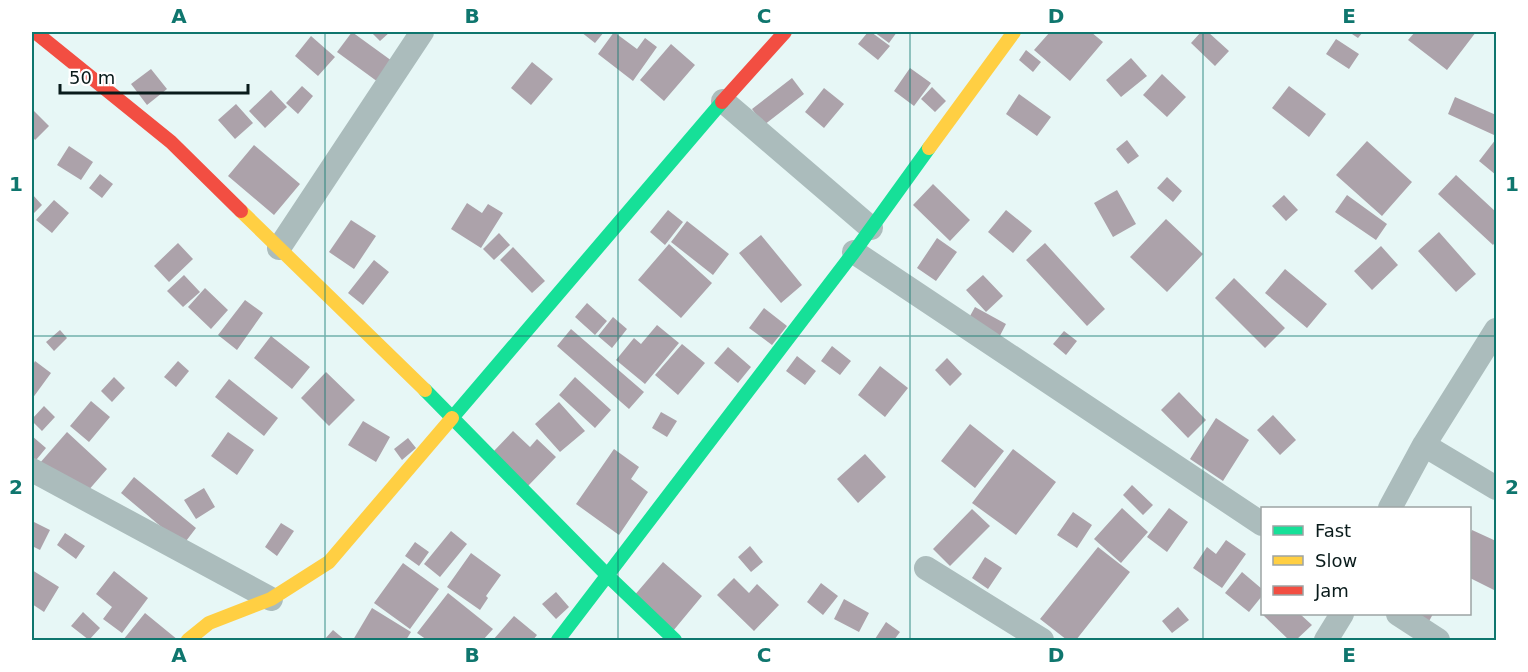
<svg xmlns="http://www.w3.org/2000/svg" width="1528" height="672" viewBox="0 0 1528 672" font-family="'DejaVu Sans',sans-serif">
  <rect width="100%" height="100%" fill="#e7f7f6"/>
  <path fill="#aca2aa" d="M352 32 392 61 378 82 337 52Z
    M371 32H390L380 41Z
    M581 32H604L595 43Z
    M614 32 637 49 645 38 657 47 633 81 598 54Z
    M868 32H871L890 46 878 60 858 44Z
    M874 32H897L889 43Z
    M1050 32H1091L1103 42 1070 81 1034 50Z
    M1201 32H1208L1229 51 1215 66 1191 43Z
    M1349 32H1363L1358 38Z
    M1415 32H1476L1447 70 1408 40Z
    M311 36 335 57 318 76 295 56Z
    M1336 39 1359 54 1349 69 1326 54Z
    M671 44 695 65 664 101 640 80Z
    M1026 50 1041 62 1033 72 1019 60Z
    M1131 58 1147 76 1121 97 1106 80Z
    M532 62 553 79 531 105 511 88Z
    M910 68 931 83 914 106 894 91Z
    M151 69 167 89 147 105 131 84Z
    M1162 74 1186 97 1167 117 1143 95Z
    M792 78 804 94 764 125 752 109Z
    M302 86 313 96 298 114 286 103Z
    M1289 86 1326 114 1309 137 1272 108Z
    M932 87 946 101 935 112 921 99Z
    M824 88 844 104 824 128 805 112Z
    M271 90 287 107 265 128 249 111Z
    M1019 94 1051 117 1037 136 1006 114Z
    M1455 97 1496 115V128L1494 135 1448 114Z
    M236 104 253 123 235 139 218 120Z
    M32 109 49 126 35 140 32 136Z
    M1496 139V175L1479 161Z
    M1127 140 1139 156 1128 164 1116 149Z
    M1367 141 1412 182 1382 216 1336 175Z
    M254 145 300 184 274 215 228 176Z
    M69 146 93 162 81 180 57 165Z
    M100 174 113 184 102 198 89 188Z
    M1456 175 1496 212V241L1493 245 1438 194Z
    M1167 177 1182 191 1173 202 1157 188Z
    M933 184 970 220 950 241 913 205Z
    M1117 190 1136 224 1113 237 1094 203Z
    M32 194 42 205 32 215Z
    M1284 195 1298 210 1286 221 1272 206Z
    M1347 195 1387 224 1376 240 1335 212Z
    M54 200 69 213 52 233 36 220Z
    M467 203 482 213 488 204 503 213 481 248 451 229Z
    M668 210 683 222 665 245 650 232Z
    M1006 210 1032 231 1013 253 988 232Z
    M1166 219 1203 254 1167 292 1130 257Z
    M351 220 376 236 354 269 329 252Z
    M687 221 729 254 713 275 671 242Z
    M1439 232 1476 274 1456 292 1418 251Z
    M499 233 510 245 494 260 483 249Z
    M761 235 802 285 781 303 739 253Z
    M937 238 957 252 936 281 917 268Z
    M178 243 193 259 169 282 154 266Z
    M1045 243 1105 309 1087 326 1026 260Z
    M669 244 712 283 681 318 638 280Z
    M1381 246 1398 265 1372 290 1354 271Z
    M513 247 545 281 532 293 500 260Z
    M374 260 389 272 363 305 348 293Z
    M1285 269 1327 304 1307 328 1265 293Z
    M184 275 200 292 183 307 167 291Z
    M983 275 1003 296 986 312 966 290Z
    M1234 278 1285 328 1265 348 1215 298Z
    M205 288 228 310 211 329 188 307Z
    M245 300 263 313 237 350 218 335Z
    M587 303 607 321 595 335 575 317Z
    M975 307 1006 324 992 351 960 334Z
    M764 308 787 326 772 345 749 328Z
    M613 317 627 329 612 348 598 336Z
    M657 325 679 343 645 384 616 360 634 338 641 344Z
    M571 329 644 392 629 409 557 346Z
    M60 330 67 338 54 351 46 342Z
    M1064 331 1077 341 1066 355 1053 344Z
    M271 336 310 367 292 389 254 358Z
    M682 344 705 363 678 395 655 375Z
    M832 346 851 361 840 375 821 361Z
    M728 347 751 367 738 383 714 363Z
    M797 356 816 371 805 385 786 371Z
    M947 358 962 374 950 386 935 370Z
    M35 361 51 373 32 399V367Z
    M178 361 189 371 176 387 164 377Z
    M880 366 908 388 885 417 858 395Z
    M326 372 355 400 329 426 301 398Z
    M114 377 125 388 112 402 101 391Z
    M575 377 611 410 595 428 559 395Z
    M229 379 278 418 264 436 215 397Z
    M1179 392 1206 420 1188 438 1161 410Z
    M91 401 110 417 89 442 70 426Z
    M559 402 585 431 560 452 535 424Z
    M44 406 55 417 42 431 32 421V419Z
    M661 412 677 421 667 437 652 428Z
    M1273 415 1296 440 1280 455 1257 430Z
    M1216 418 1249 440 1223 481 1190 459Z
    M363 421 390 437 376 462 348 445Z
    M970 424 1004 451 975 488 941 461Z
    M513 431 530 447 537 439 556 457 528 486 493 452Z
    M67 432 107 469 80 500 39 464Z
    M228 432 254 450 237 475 211 456Z
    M32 436 46 448 32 465Z
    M408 438 416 448 402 460 394 449Z
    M614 449 639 467 631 479 648 492 619 535 576 504Z
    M1013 449 1056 482 1016 535 972 503Z
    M865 454 886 477 858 503 837 479Z
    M134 477 196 528 183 545 121 493Z
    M1132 485 1153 505 1143 515 1123 495Z
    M204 488 215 507 196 519 184 500Z
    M1122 508 1148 532 1121 563 1094 539Z
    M1169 508 1188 522 1167 552 1147 537Z
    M972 509 990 526 950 566 933 549Z
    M1073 512 1092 525 1077 548 1057 535Z
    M32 521 50 530 40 550 32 546Z
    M281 523 294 531 277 556 265 547Z
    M1472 530 1496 541 1494 555 1496 557V591L1470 578V536Z
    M451 531 467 544 440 577 424 564Z
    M65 533 85 546 76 559 57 545Z
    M1226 540 1246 554 1222 588 1193 568 1207 547 1216 554Z
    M415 542 429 552 419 566 405 556Z
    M750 546 763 562 751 572 738 557Z
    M1098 547 1130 572 1076 640H1067L1040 619Z
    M471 553 501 575 486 596 488 598 480 610 447 587Z
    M985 557 1002 568 988 589 972 578Z
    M663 562 702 596 673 631 633 597Z
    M403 563 439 589 410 629 374 603Z
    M32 570 59 587 44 612 32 604Z
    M114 571 148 598 122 633 103 619 112 607 96 594Z
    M1242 572 1262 589V596L1249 612 1225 593Z
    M734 578 749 593 757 584 779 605 754 631 717 595Z
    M821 583 838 596 823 615 807 602Z
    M556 592 569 607 556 619 542 604Z
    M448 593 493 629 483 640H427L417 633Z
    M844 599 869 613 859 632 834 619Z
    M1178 607 1189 620 1172 633 1162 621Z
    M372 608 411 632 406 640H353Z
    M83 612 100 628 89 640 71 626Z
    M145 613 178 640H123Z
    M1262 614H1300L1312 625 1296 640H1289Z
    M1410 614H1433L1428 623Z
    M514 616 537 635 533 640H493Z
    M886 622 900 632 894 640H876L875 639Z
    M333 630 345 640H324Z"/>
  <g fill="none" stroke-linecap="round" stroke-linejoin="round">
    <path stroke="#abbcbc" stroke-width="24" d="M723 101 871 228
      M279 248 422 32
      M854 252 1262 524
      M1424 445 1496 488
      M32 470 271 599
      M1390 508 1424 445 1496 330
      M926 568 1042 640
      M1398 614 1438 640
      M1326 640 1342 614"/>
    <path stroke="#16e098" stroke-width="14" d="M425 390 607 575 675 640
      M452 418 722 102
      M558 640 854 252 929 148"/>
    <path stroke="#ffcf43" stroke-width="14" d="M929 148 1014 32
      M241 211 425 390
      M188 640 209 623 271 599 329 562 452 418"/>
    <path stroke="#f24e42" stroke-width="14" d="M35 32 171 142 241 211
      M722 102 785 32"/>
  </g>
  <path fill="none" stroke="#0f766e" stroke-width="1.5" stroke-opacity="0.55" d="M325 32V640M618 32V640M910 32V640M1203 32V640M32 336H1496"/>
  <rect width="1528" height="672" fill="none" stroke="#ffffff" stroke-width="66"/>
  <rect x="1261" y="507" width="210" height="108" fill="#ffffff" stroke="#9da4a4" stroke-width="1.5"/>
  <rect x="1273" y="526" width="30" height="9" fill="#16e098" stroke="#9da4a4" stroke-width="1.5"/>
  <text x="1315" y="537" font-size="18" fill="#091b1b">Fast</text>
  <rect x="1273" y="556" width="30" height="9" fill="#ffcf43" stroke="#9da4a4" stroke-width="1.5"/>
  <text x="1315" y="567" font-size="18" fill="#091b1b">Slow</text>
  <rect x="1273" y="586" width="30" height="9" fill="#f24e42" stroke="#9da4a4" stroke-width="1.5"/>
  <text x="1315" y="597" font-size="18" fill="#091b1b">Jam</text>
  <path d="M60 84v9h188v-9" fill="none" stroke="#091b1b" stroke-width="3"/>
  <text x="69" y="84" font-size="18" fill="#091b1b" stroke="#ffffff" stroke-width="4.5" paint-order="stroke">50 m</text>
  <rect x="33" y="33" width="1462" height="606" fill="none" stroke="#0f766e" stroke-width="2"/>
  <g font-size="20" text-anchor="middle" font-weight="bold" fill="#0f766e">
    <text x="179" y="23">A</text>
    <text x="472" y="23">B</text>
    <text x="764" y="23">C</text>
    <text x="1056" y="23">D</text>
    <text x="1349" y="23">E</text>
    <text x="16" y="191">1</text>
    <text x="1512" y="191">1</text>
    <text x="16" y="494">2</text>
    <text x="1512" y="494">2</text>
    <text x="179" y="662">A</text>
    <text x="472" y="662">B</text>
    <text x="764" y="662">C</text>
    <text x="1056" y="662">D</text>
    <text x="1349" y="662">E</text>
  </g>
</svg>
